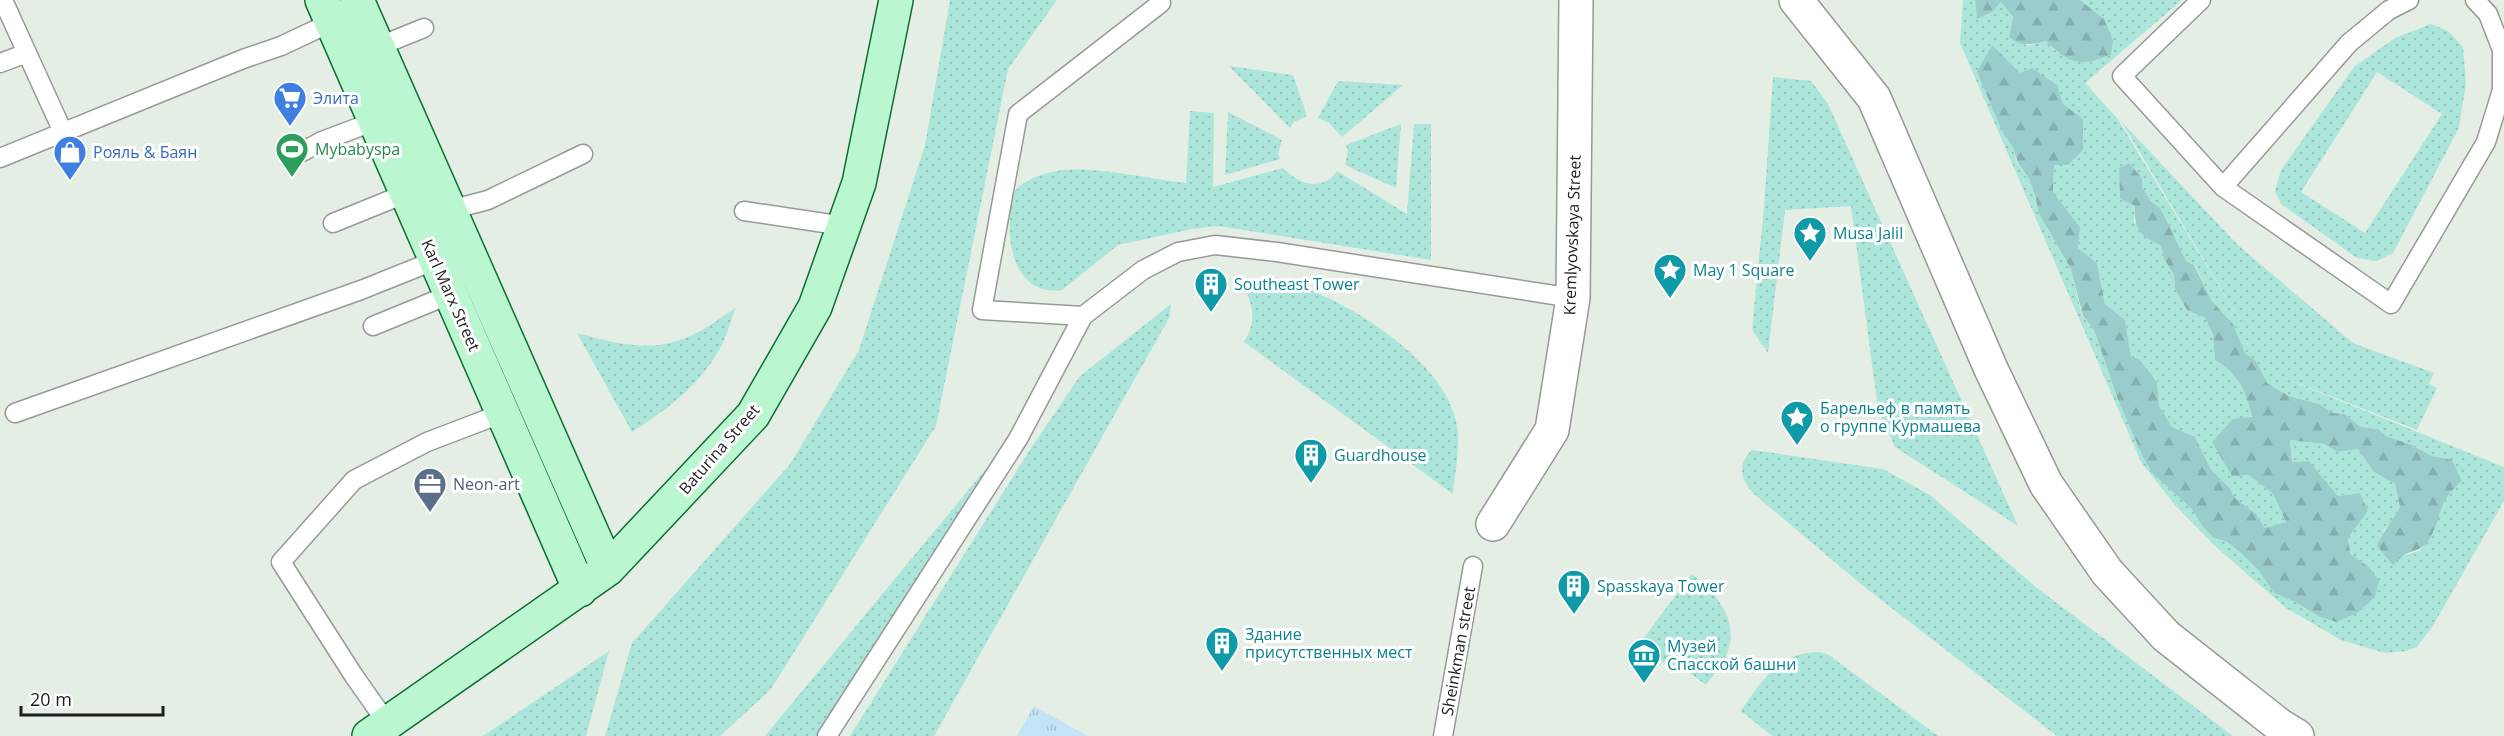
<svg xmlns="http://www.w3.org/2000/svg" width="2504" height="736" viewBox="0 0 2504 736" font-family="'Open Sans',sans-serif">
  <defs>
    <pattern id="grass-dots" width="8" height="8" patternUnits="userSpaceOnUse" patternTransform="scale(1.5)"><rect width="8" height="8" fill="#ace6db"/><path d="M2 2h.1M6 6h.1" fill="none" stroke="#94c5bc" stroke-width="1.8" stroke-linecap="round"/></pattern>
    <pattern id="forest-firs" width="22" height="20" patternUnits="userSpaceOnUse" patternTransform="scale(1.5)"><rect width="22" height="20" fill="#9bcccc"/><path d="M5 1l3.5 6h-7zM16 11l3.5 6h-7z" fill="#85afaf"/></pattern>
    <pattern id="park-tufts" width="24" height="20" patternUnits="userSpaceOnUse" patternTransform="scale(1.5)"><rect width="24" height="20" fill="#c3e3f7"/><path d="M3 7l-1-3M5 7V3M7 7l1-3M15 17l-1-3M17 17v-4M19 17l1-3" fill="none" stroke="#a7c2d3"/></pattern>
  </defs>
  <rect width="100%" height="100%" fill="#e5eee4"/>
  <path fill="url(#grass-dots)" fill-rule="evenodd" d="M950 0H1057L1008 69 936 426 771 689 720 736H605L632 643 791 463 859 350 925 145Z
    M1963 0H1975L1977 19 1992 12 2001 2 2013 17 2009 37 2028 46 2046 41 2058 53 2104 19 2080 0H2182L2085 83 2117 118 2253 342 2121 121 2238 245 2353 343 2434 373 2429 384 2437 388 2417 430 2272 373 2504 467V501L2434 624 2417 647 2406 651 2385 653 2341 640 2286 608 2214 545 2175 505 2141 462 1960 43ZM1992 46 2020 74 2083 119 2054 165 2053 192 2080 227 2078 248 2097 263 2105 304 2125 320 2131 357 2157 381 2159 406 2172 427 2195 437 2211 470 2229 487 2235 498 2256 514 2265 528 2286 522 2273 494 2249 475C2252 430 2261 386 2215 360L2213 334 2205 318 2187 310 2175 289 2174 275 2164 259 2161 244 2134 222 2135 206 2120 199 2119 168 2142 187 2151 201 2161 209 2186 261 2195 265 2212 301 2233 324 2245 353 2256 361 2267 383 2289 396 2319 404 2333 413 2344 414 2361 427 2378 429 2386 436 2412 445 2432 456 2452 460 2462 481 2451 490 2441 506 2434 528 2421 550 2403 556 2383 531 2394 519 2400 507 2395 484 2374 472 2358 449 2338 452 2324 444 2290 440 2292 462 2309 461 2338 496 2360 493 2368 511 2348 538 2350 554 2369 567 2318 616 2297 603 2274 593 2259 571 2241 553 2227 542 2214 538 2203 527 2191 508 2153 474 2117 397 2094 330 2082 316 2071 269 2038 212 2036 198 2029 179 2017 163 2013 147 1977 73Z
    M2431 24 2448 31 2463 47 2466 83 2459 128 2393 253 2377 261 2357 258 2281 204 2275 191 2281 170 2354 67 2395 38ZM2377 72 2442 114 2365 233 2301 192Z
    M1229 66 1293 75 1307 116 1294 122 1290 128Z
    M1773 77 1811 81 1828 104 2018 526 1895 447 1878 409 1851 206 1785 210 1768 353 1752 330 1764 207Z
    M1338 81 1403 85 1342 137 1329 123 1318 118Z
    M1190 111 1214 113 1213 187 1283 168C1299 185 1322 192 1337 171L1407 214 1414 124H1431V260L1218 226 1192 229 1118 245 1062 290C1019 296 1007 251 1010 217 1010 210 1010 200 1013 194 1020 181 1044 173 1057 171 1092 165 1149 179 1186 183Z
    M1228 112 1282 140 1278 154 1280 159 1225 175Z
    M1401 124 1396 188 1345 165 1348 151 1346 145Z
    M1262 279C1269 280 1277 280 1285 282 1341 295 1440 358 1455 417 1462 441 1455 470 1453 494L1244 342C1257 321 1254 302 1240 283Z
    M1171 304 1169 318 934 736H850L1031 448 1080 376Z
    M736 307C730 321 727 337 719 350 699 386 666 410 632 432L577 333C648 353 676 353 736 307Z
    M1752 450 1883 469 1930 495 2037 588 2233 736H2057L1862 585 1754 494C1740 479 1737 465 1752 450Z
    M989 465 820 736H765Z
    M1692 574C1718 595 1742 623 1725 658 1721 667 1712 676 1706 685L1682 667 1677 673 1639 644Z
    M609 651 586 736H483Z
    M1820 652 1829 655 1938 736H1772L1741 711C1760 682 1781 651 1820 652Z"/>
  <path fill="url(#forest-firs)" d="M1975 0H2080L2104 19 2113 40 2111 54C2081 68 2069 64 2046 41 2032 45 2021 47 2009 37L2013 17 2001 2 1992 12 1977 19Z
    M1992 45 2020 73 2032 68 2057 85 2063 104 2083 119V150L2068 165H2054L2053 192 2080 227 2078 248 2097 263 2105 304 2125 320 2131 357 2139 359 2157 382 2159 406 2172 427 2195 437 2211 470 2229 487 2235 498 2256 514 2265 528 2286 522 2273 494 2249 475 2232 476 2212 442 2233 419 2252 417C2246 392 2239 373 2215 360L2213 334 2205 318 2187 310 2175 289 2174 275 2164 259 2161 245C2140 236 2134 230 2135 206L2120 199 2119 168 2129 163 2142 178V187L2151 201 2161 209 2186 261 2194 265 2212 301 2233 324 2245 353 2256 361 2267 383 2289 396 2319 404 2333 413 2344 414 2361 427 2378 429 2386 436 2412 445 2432 456 2452 460 2462 481C2435 504 2444 514 2430 538 2423 551 2415 549 2404 555 2400 558 2396 562 2393 565L2377 546C2383 531 2393 521 2400 507L2395 484 2374 472 2358 449 2338 452 2324 444 2290 440 2292 462 2309 461 2338 496 2360 493 2368 511 2348 538 2350 554 2369 567 2379 581 2375 597 2357 613 2336 622 2318 616 2297 603 2274 593 2259 571 2241 553 2227 542 2214 538 2203 527 2191 508 2153 474 2143 457 2117 397 2094 330 2083 316 2071 269 2038 212 2036 198 2029 179 2018 163 2013 147 2003 133 1977 72Z"/>
  <path fill="url(#park-tufts)" d="M1034 706 1088 736H1017Z"/>
  <g fill="none" stroke-linecap="round" stroke-linejoin="round">
    <defs>
      <path id="lane" d="M2201 0 2122 76 2223 187 2391 304 2486 142 2502 90V50L2488 14 2475 0
        M377 47 424 28
        M27 53 63 132
        M0 63 27 53 3 0
        M302 152 322 141 375 121
        M0 158 243 59 281 46 332 22
        M2223 187 2349 43 2389 10 2409 0
        M450 210 488 200 583 154
        M744 211 844 226
        M333 223 407 193
        M1083 316 982 310 1018 114 1161 3
        M373 326 451 294
        M15 413 361 290 436 260
        M387 723 354 676 281 562 354 480 427 442 503 413
        M827 736 1018 439 1083 316 1143 270 1178 252 1215 245 1277 252 1573 298
        M1443 736 1473 566"/>
      <path id="street" d="M1796 0 1874 98 1991 369 2046 484 2107 572 2166 636 2279 725 2297 736
        M1493 524 1552 430 1573 298 1576 0"/>
      <path id="secondary" d="M322 0 580 590
        M357 0 608 569
        M369 736 608 569 753 415 815 307 859 183 896 0"/>
    </defs>
    <use href="#lane" stroke="#989898" stroke-width="21"/>
    <use href="#street" stroke="#989898" stroke-width="36"/>
    <use href="#secondary" stroke="#0a6f33" stroke-width="36"/>
    <use href="#lane" stroke="#fff" stroke-width="18"/>
    <use href="#street" stroke="#fff" stroke-width="33"/>
    <use href="#secondary" stroke="#baf6cf" stroke-width="33"/>
  </g>
  <defs>
    <symbol id="supermarket-pin" viewBox="-11 -11 22 30"><path d="M0 17L-7.5 6A9.5 9.5 0 1 1 7.5 6Z" fill="#3f7fe0" stroke="#fff"/><path d="M-6-5.5h2.5l.6 2H6L4.5 2H-2.5L-4.4-4H-6ZM-1.5 3.2a1.3 1.3 0 1 0 .1 0ZM3 3.2a1.3 1.3 0 1 0 .1 0Z" fill="#fff"/></symbol>
    <symbol id="stadium-pin" viewBox="-11 -11 22 30"><path d="M0 17L-7.5 6A9.5 9.5 0 1 1 7.5 6Z" fill="#2e9e5b" stroke="#fff"/><path d="M0-5a6.5 5 0 1 0 0 10a6.5 5 0 1 0 0-10ZM-3.5-1.8h7v3.6h-7Z" fill="#fff"/></symbol>
    <symbol id="shop-pin" viewBox="-11 -11 22 30"><path d="M0 17L-7.5 6A9.5 9.5 0 1 1 7.5 6Z" fill="#3f7fe0" stroke="#fff"/><path d="M-5-2.5h2.3a2.7 3.5 0 0 1 5.4 0H5L5.5 6h-11ZM-1.5-2.5h3a1.5 2.3 0 0 0-3 0Z" fill="#fff"/></symbol>
    <symbol id="sight-pin" viewBox="-11 -11 22 30"><path d="M0 17L-7.5 6A9.5 9.5 0 1 1 7.5 6Z" fill="#0f9aa8" stroke="#fff"/><path d="M0-6L1.8-2.2L6-1.7L2.9 1.2L3.7 5.4L0 3.3L-3.7 5.4L-2.9 1.2L-6-1.7L-1.8-2.2Z" fill="#fff"/></symbol>
    <symbol id="building-pin" viewBox="-11 -11 22 30"><path d="M0 17L-7.5 6A9.5 9.5 0 1 1 7.5 6Z" fill="#0f9aa8" stroke="#fff"/><path d="M-4-6H4V6H1V3H-1V6H-4ZM-2.5-4.3h1.7v1.8h-1.7ZM.8-4.3h1.7v1.8H.8ZM-2.5-1h1.7V.8h-1.7ZM.8-1h1.7V.8H.8Z" fill="#fff"/></symbol>
    <symbol id="office-pin" viewBox="-11 -11 22 30"><path d="M0 17L-7.5 6A9.5 9.5 0 1 1 7.5 6Z" fill="#5c6f8a" stroke="#fff"/><path d="M-6-3h4V-5.5h4V-3h4V5H-6ZM-1-4.5V-3h2v-1.5ZM-6 0V1H6V0Z" fill="#fff"/></symbol>
    <symbol id="museum-pin" viewBox="-11 -11 22 30"><path d="M0 17L-7.5 6A9.5 9.5 0 1 1 7.5 6Z" fill="#0f9aa8" stroke="#fff"/><path d="M0-6L6-3V-2H-6V-3ZM-5-1h2V3h-2ZM-1-1h2V3h-2ZM3-1h2V3H3ZM-6 4H6V6H-6Z" fill="#fff"/></symbol>
  </defs>
  <g fill-rule="evenodd">
    <use href="#supermarket-pin" x="271" y="79" width="38" height="52"/>
    <use href="#stadium-pin" x="273" y="130" width="38" height="52"/>
    <use href="#shop-pin" x="51" y="133" width="38" height="52"/>
    <use href="#sight-pin" x="1791" y="214" width="38" height="52"/>
    <use href="#sight-pin" x="1651" y="251" width="38" height="52"/>
    <use href="#building-pin" x="1192" y="265" width="38" height="52"/>
    <use href="#sight-pin" x="1778" y="398" width="38" height="52"/>
    <use href="#building-pin" x="1292" y="436" width="38" height="52"/>
    <use href="#office-pin" x="411" y="465" width="38" height="52"/>
    <use href="#building-pin" x="1555" y="567" width="38" height="52"/>
    <use href="#building-pin" x="1203" y="624" width="38" height="52"/>
    <use href="#museum-pin" x="1625" y="636" width="38" height="52"/>
  </g>
  <g text-anchor="middle" stroke-width="6" stroke-linejoin="round" paint-order="stroke">
    <g font-size="16" fill="#366cbe" stroke="#fff" text-anchor="start">
      <text x="313" y="104">Элита</text>
      <text x="93" y="158">Рояль &amp; Баян</text>
    </g>
    <g font-size="16" fill="#27864d" stroke="#fff" text-anchor="start">
      <text x="315" y="155">Mybabyspa</text>
    </g>
    <g font-size="16" fill="#0d838f" stroke="#fff" text-anchor="start">
      <text x="1833" y="239">Musa Jalil</text>
      <text x="1693" y="276">May 1 Square</text>
      <text x="1234" y="290">Southeast Tower</text>
      <text x="1820" y="414">Барельеф в память<tspan x="1820" dy="18">о группе Курмашева</tspan></text>
      <text x="1334" y="461">Guardhouse</text>
      <text x="1597" y="592">Spasskaya Tower</text>
      <text x="1245" y="640">Здание<tspan x="1245" dy="18">присутственных мест</tspan></text>
      <text x="1667" y="652">Музей<tspan x="1667" dy="18">Спасской башни</tspan></text>
    </g>
    <g font-size="16" fill="#1e1e1e" stroke="#fff">
      <text transform="translate(1572 235) rotate(-88)" y="6">Kremlyovskaya Street</text>
      <text transform="translate(451 295) rotate(66)" y="6">Karl Marx Street</text>
      <text transform="translate(719 449) rotate(-49)" y="6">Baturina Street</text>
      <text transform="translate(1458 651) rotate(-80)" y="6">Sheinkman street</text>
    </g>
    <g font-size="16" fill="#4e5e75" stroke="#fff" text-anchor="start">
      <text x="453" y="490">Neon-art</text>
    </g>
  </g>
  <path d="M21 706v9h142v-9" fill="none" stroke="#1e1e1e" stroke-width="3"/>
  <text x="30" y="706" font-size="18" fill="#1e1e1e" stroke="#ffffff" stroke-width="4.5" paint-order="stroke">20 m</text>
</svg>
